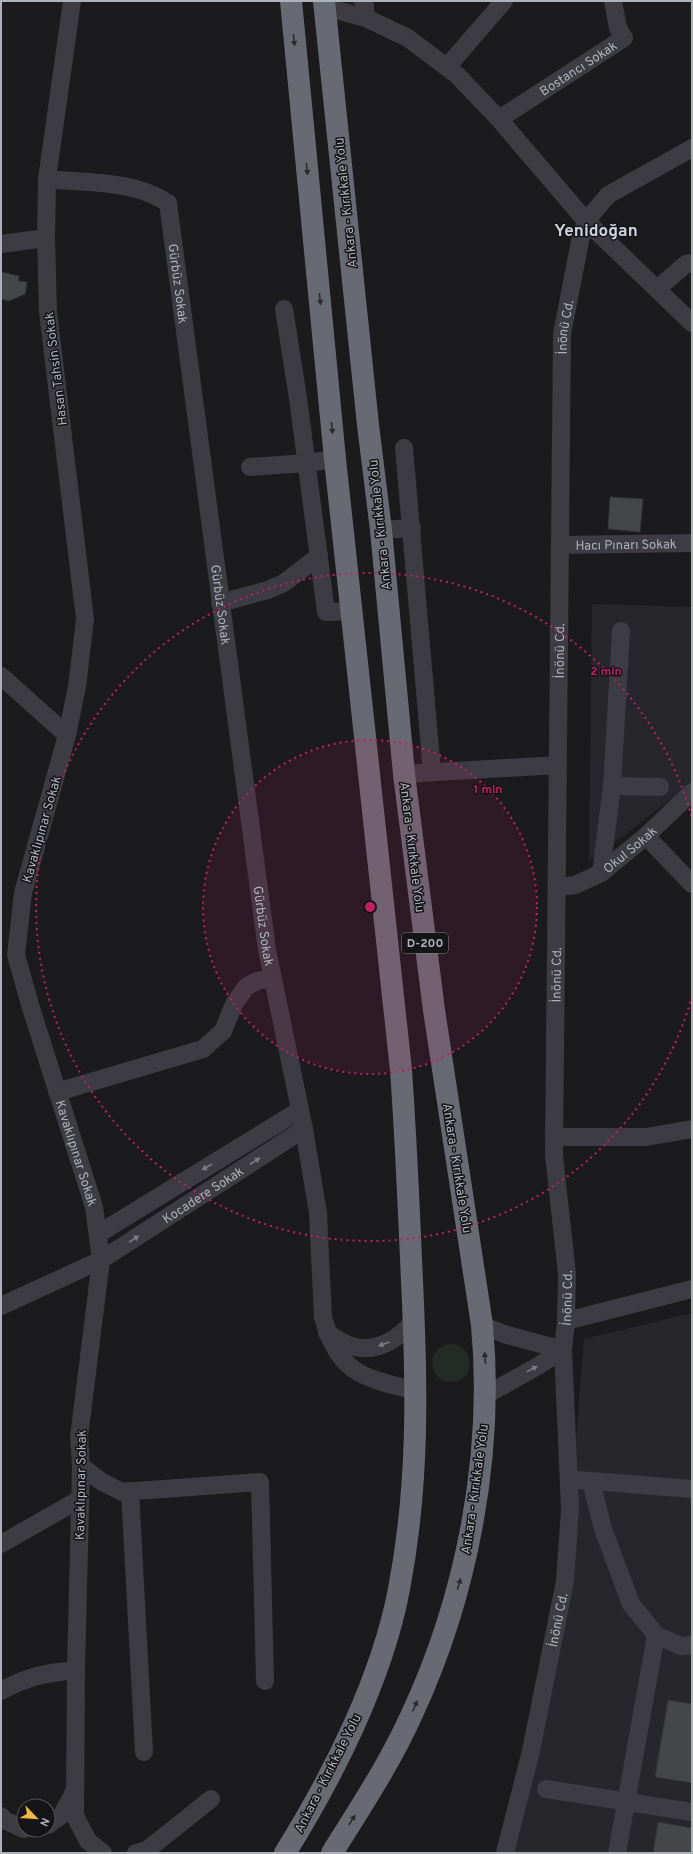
<svg xmlns="http://www.w3.org/2000/svg" width="693" height="1854" viewBox="0 0 693 1854" font-family="Overpass,sans-serif">
  <rect width="100%" height="100%" fill="#1b1a1d"/>
  <path fill="#27262a" d="M592 604 692 607V782L625 835 589 861Z
    M692 1313V1853H513L574 1567 575 1452 584 1339Z"/>
  <path fill="#222b24" d="M432 1363a19 19 0 1 1 38 0a19 19 0 1 1-38 0Z"/>
  <path fill="#45464a" stroke="#353539" d="M1 272 19 276 18 281 27 282 25 294 9 301 1 299Z
    M610 497 643 499 640 532 608 529Z
    M668 1700 692 1704V1783L655 1777Z
    M658 1822 692 1828V1853H653Z"/>
  <g fill="none" stroke-linecap="round" stroke-linejoin="round">
    <g stroke="#3c3c42" stroke-width="18">
      <path d="M363 1 365 6 366 18"/>
      <path d="M325 7 366 18 408 38 457 75 499 119 586 221 692 323"/>
      <path d="M447 67 504 1"/>
      <path id="s1" d="M499 119 624 38 618 28 613 1"/>
      <path id="s2" d="M47 179C87 183 133 180 168 203L267 950 304 1129 318 1213 323 1317C338 1375 365 1378 417 1391"/>
      <path d="M1 244 46 238"/>
      <path d="M657 289 686 264 692 263"/>
      <path d="M284 309 298 398 326 612 352 611"/>
      <path d="M404 448 432 772"/>
      <path d="M250 467 307 463 335 459"/>
      <path d="M381 530 412 528"/>
      <path id="s3" d="M560 545 692 543"/>
      <path d="M220 603 268 590 284 583 319 556"/>
      <path id="s4" d="M1 676 67 735 23 893 16 955 31 1008 94 1207 101 1260 79 1437 81 1466 76 1670 75 1816 88 1841 103 1853"/>
      <path d="M67 735 77 687 85 619 48 312 46 238 47 179 72 1"/>
      <path d="M404 774 558 765"/>
      <path d="M612 786 660 787"/>
      <path d="M646 836 692 884"/>
      <path d="M601 873 612 786 621 631"/>
      <path id="s5" d="M557 887 575 885 601 873 646 836 692 792"/>
      <path d="M57 1092 203 1049 223 1031 234 1004 246 987 257 981 272 978"/>
      <path d="M554 1137H646L692 1129"/>
      <path d="M98 1234 300 1110"/>
      <path id="s6" d="M1 1306 101 1260 304 1129"/>
      <path d="M566 1321 692 1289"/>
      <path d="M482 1325 504 1334 563 1350"/>
      <path d="M327 1333C334 1337 341 1342 348 1345 375 1355 397 1340 414 1321"/>
      <path d="M486 1395 538 1366 563 1350"/>
      <path d="M81 1466 102 1482 122 1492 260 1482 265 1681"/>
      <path d="M579 1480 692 1489"/>
      <path d="M591 1481 603 1529 631 1604 656 1635 681 1646 692 1645"/>
      <path d="M130 1491 144 1752"/>
      <path d="M1 1544 80 1499"/>
      <path d="M1 1691C28 1676 46 1673 76 1670"/>
      <path d="M546 1789 692 1812"/>
      <path d="M1 1816 4 1820 24 1829"/>
      <path d="M48 1825 62 1815 74 1792"/>
      <path d="M136 1853 147 1850 211 1799"/>
      <path id="s7" d="M505 1853 531 1751 565 1581 570 1509 563 1350 566 1321 567 1274 554 1155 562 334 580 241 586 221 608 195 692 148"/>
      <path d="M617 1853 656 1635"/>
    </g>
    <path stroke="#686a73" stroke-width="22" d="M324 1 368 425 381 530 404 774 434 1010 482 1325C494 1455 467 1596 412 1714 390 1763 360 1808 332 1853
      M285 1853C333 1776 382 1679 399 1589 419 1485 417 1386 412 1281 409 1211 406 1140 401 1070L335 459 291 1"/>
  </g>
  <defs><path id="oneway-solid" d="M-6-.8H1V-3.2L6.5 0L1 3.2V.8H-6Z"/></defs>
  <g fill="#2a2a2f">
    <use href="#oneway-solid" transform="translate(294 40) rotate(84)"/>
    <use href="#oneway-solid" transform="translate(307 169) rotate(84)"/>
    <use href="#oneway-solid" transform="translate(320 299) rotate(84)"/>
    <use href="#oneway-solid" transform="translate(332 428) rotate(84)"/>
    <use href="#oneway-solid" transform="translate(485 1358) rotate(-94)"/>
    <use href="#oneway-solid" transform="translate(459 1584) rotate(-74)"/>
    <use href="#oneway-solid" transform="translate(415 1706) rotate(-67)"/>
    <use href="#oneway-solid" transform="translate(352 1820) rotate(-58)"/>
  </g>
  <g fill="#7a7d85">
    <use href="#oneway-solid" transform="translate(255 1161) rotate(-33)"/>
    <use href="#oneway-solid" transform="translate(207 1167) rotate(149)"/>
    <use href="#oneway-solid" transform="translate(134 1239) rotate(-33)"/>
    <use href="#oneway-solid" transform="translate(384 1344) rotate(160)"/>
    <use href="#oneway-solid" transform="translate(532 1369) rotate(-28)"/>
  </g>
  <circle cx="370" cy="907" r="167" fill="#c12060" fill-opacity=".12"/>
  <g fill="none" stroke="#c12060" stroke-width="2" stroke-dasharray="2 4">
    <circle cx="370" cy="907" r="167"/>
    <path d="M692 996A334 334 0 1 1 692 818"/>
  </g>
  <g text-anchor="middle" stroke-width="3" stroke-linejoin="round" paint-order="stroke">
    <rect fill="#151518" stroke="#7f838b" stroke-width="1" x="402" y="933" width="46" height="20" rx="3"/>
    <g font-size="12" font-weight="bold" fill="#adb2bc">
      <text x="425" y="947">D-200</text>
    </g>
    <g font-size="13" fill="#adb2bc" stroke="#151518">
      <text dy="5" stroke="none"><textPath href="#s1" startOffset="94">Bostancı Sokak</textPath></text>
      <text transform="translate(345 203) rotate(-96)" y="5">Ankara - Kırıkkale Yolu</text>
      <text dy="5" stroke="none"><textPath href="#s2" startOffset="206">Gürbüz Sokak</textPath></text>
      <text dy="5" stroke="none"><textPath href="#s7" startOffset="1534">İnönü Cd.</textPath></text>
      <text transform="translate(55 369) rotate(-97)" y="5">Hasan Tahsin Sokak</text>
      <text transform="translate(379 525) rotate(-96)" y="5">Ankara - Kırıkkale Yolu</text>
      <text dy="5" stroke="none"><textPath href="#s3" startOffset="66">Hacı Pınarı Sokak</textPath></text>
      <text dy="5" stroke="none"><textPath href="#s2" startOffset="530">Gürbüz Sokak</textPath></text>
      <text dy="5" stroke="none"><textPath href="#s7" startOffset="1210">İnönü Cd.</textPath></text>
      <text transform="translate(41 829) rotate(-74)" y="5">Kavaklıpınar Sokak</text>
      <text transform="translate(413 847) rotate(83)" y="5">Ankara - Kırıkkale Yolu</text>
      <text dy="5" stroke="none"><textPath href="#s5" startOffset="84">Okul Sokak</textPath></text>
      <text dy="5" stroke="none"><textPath href="#s2" startOffset="854">Gürbüz Sokak</textPath></text>
      <text dy="5" stroke="none"><textPath href="#s7" startOffset="886">İnönü Cd.</textPath></text>
      <text dy="5" stroke="none"><textPath href="#s4" startOffset="522">Kavaklıpınar Sokak</textPath></text>
      <text transform="translate(458 1168) rotate(81)" y="5">Ankara - Kırıkkale Yolu</text>
      <text dy="5" stroke="none"><textPath href="#s6" startOffset="231">Kocadere Sokak</textPath></text>
      <text dy="5" stroke="none"><textPath href="#s7" startOffset="562">İnönü Cd.</textPath></text>
      <text transform="translate(80 1485) rotate(-89)" y="5">Kavaklıpınar Sokak</text>
      <text transform="translate(474 1489) rotate(-82)" y="5">Ankara - Kırıkkale Yolu</text>
      <text dy="5" stroke="none"><textPath href="#s7" startOffset="239">İnönü Cd.</textPath></text>
      <text transform="translate(327 1773) rotate(-63)" y="5">Ankara - Kırıkkale Yolu</text>
    </g>
    <g font-size="17" font-weight="bold" fill="#ced1d8" stroke="#151518">
      <text x="596" y="236">Yenidoğan</text>
    </g>
  </g>
  <circle cx="370" cy="907" r="6" fill="#c12060" stroke="#151518" stroke-width="2"/>
  <g font-size="12" text-anchor="middle" font-weight="bold" fill="#c12060" stroke="#151518" stroke-width="3" stroke-linejoin="round" paint-order="stroke">
    <text x="606" y="675">2 min</text>
    <text x="488" y="793">1 min</text>
  </g>
  <rect width="693" height="1854" fill="none" stroke="#adb2bc" stroke-width="4"/>
  <g transform="translate(36 1818) rotate(115)"><circle r="19" fill="#151518" stroke="#52545a"/>
  <path d="M0-3L7 15L0 10L-7 15Z" fill="#f0b740"/>
  <text y="-6" font-size="11" font-weight="bold" text-anchor="middle" fill="#adb2bc">N</text>
  </g>
</svg>
